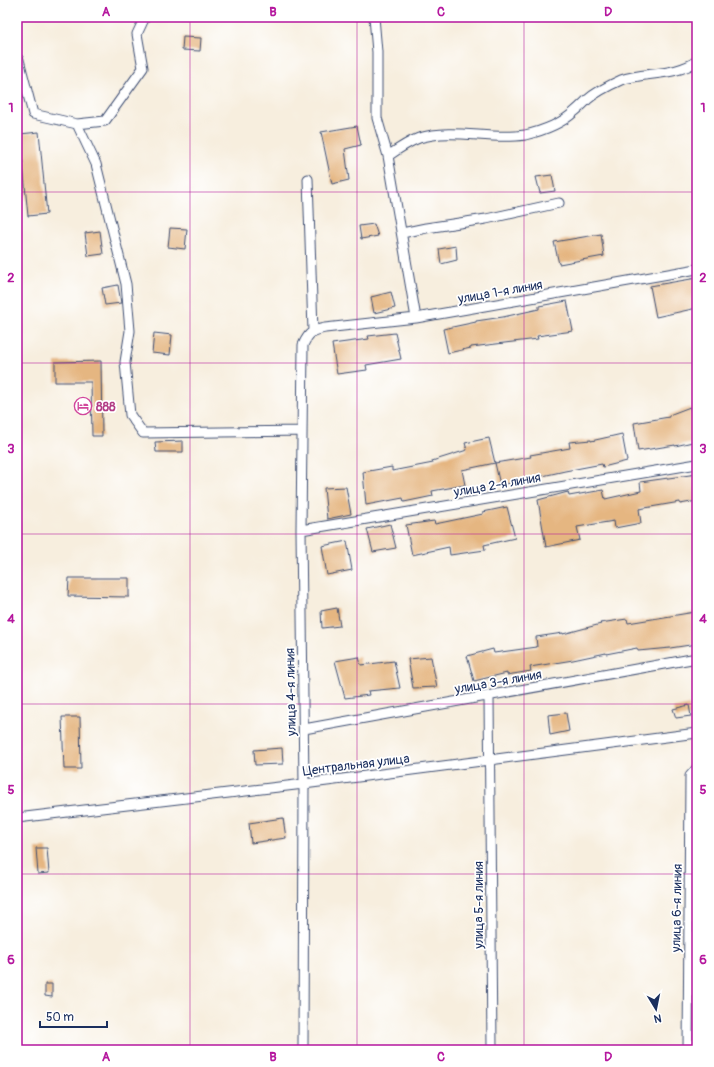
<svg xmlns="http://www.w3.org/2000/svg" width="714" height="1067" viewBox="0 0 714 1067" font-family="Pangolin,sans-serif">
  <rect width="100%" height="100%" fill="#fff"/>
  <filter id="ink" filterUnits="userSpaceOnUse"><feTurbulence type="fractalNoise" baseFrequency=".025" numOctaves="2"/><feDisplacementMap in="SourceGraphic" scale="8" xChannelSelector="R" yChannelSelector="G"/><feConvolveMatrix kernelMatrix="1 2 1 2 8 2 1 2 1" color-interpolation-filters="sRGB"/></filter>
  <filter id="wash" filterUnits="userSpaceOnUse"><feTurbulence type="fractalNoise" baseFrequency=".012" numOctaves="4" result="noise"/><feDisplacementMap in="SourceGraphic" scale="16" xChannelSelector="R" yChannelSelector="G"/><feGaussianBlur stdDeviation="0.9" result="paint"/><feColorMatrix in="noise" values="0 0 0 0 0 0 0 0 0 0 0 0 0 0 0 0 0 1.4 0 .05"/><feComposite in="paint" operator="in"/></filter>
  <g filter="url(#wash)">
    <rect width="100%" height="100%" fill="#f7eede"/>
    <g id="blocks">
      <path fill="#e5b681" d="M183 37 201 38 200 51 182 50Z
        M357 126 361 145 345 149 349 180 332 184 321 132Z
        M39 132 47 214 28 216 20 134Z
        M552 175 555 191 540 193 536 177Z
        M374 224 378 236 361 239 359 226Z
        M170 228 187 229 185 249 168 247Z
        M100 231 103 254 88 256 85 233Z
        M601 234 604 256 559 264 554 242Z
        M456 246 457 260 441 264 439 249Z
        M697 278V308L656 317 650 286Z
        M118 285 121 303 105 305 102 288Z
        M391 292 395 308 374 313 371 297Z
        M567 301 573 331 537 336 538 339 471 347V348L448 353 443 329 476 322V321L503 317 539 309V306Z
        M154 333 172 335 170 355 152 353Z
        M395 333 401 359 366 365 367 370 337 374 332 344 369 339 368 336Z
        M101 361 102 436H92L91 382H55V362Z
        M690 407 693 418 697 417V441L675 446V445L638 451 634 423 669 417V415Z
        M622 434 627 461 603 467 602 464 565 471 529 479V480L500 485 495 463 531 457 530 455 570 448 569 442 591 440V441Z
        M489 438 495 463 462 470 465 485 432 491 433 496 404 502 403 498 366 505 363 472 392 467V471L433 463 432 461 467 450 465 443Z
        M183 441V452H156L155 442Z
        M697 474V501L680 504V502L639 509 641 523 615 528 614 521 577 527 580 540 546 547 538 500 568 492 569 496 603 490 605 499 641 491 640 482Z
        M346 487 351 514 327 519 324 488Z
        M507 507 515 538 484 545 485 550 450 555 449 547 412 555 406 525 434 521 435 524 483 514V512Z
        M390 524 396 548 373 552 367 529Z
        M347 541 352 570 327 575 322 546Z
        M69 578H129V597L68 596Z
        M337 608 340 626 322 628 321 611Z
        M695 612 697 619V644L670 648 638 651 637 648 606 654V653L573 660 530 667 531 671 507 675V673L474 681 467 656 493 649 494 653 537 647 536 637 563 633V634L601 624 600 623 627 619 628 623Z
        M359 657 361 665 394 661 400 688 368 691 369 695 345 698 335 661Z
        M431 657 437 687 413 688 408 659Z
        M689 705 691 716 676 718 673 709Z
        M566 713 569 731 550 735 548 715Z
        M62 717H80L81 769H64Z
        M282 748 283 764 255 765 254 750Z
        M283 818 286 838 251 843 249 823Z
        M36 848H47L49 873 38 874Z
        M45 984H52V997L45 996Z"/>
    </g>
  </g>
  <g filter="url(#ink)">
    <use href="#blocks" fill-opacity="0" stroke="#3c4c71" stroke-width="1"/>
    <g fill="none" stroke-linecap="round" stroke-linejoin="round">
      <defs>
        <path id="minor" d="M374 17 377 52V118L388 156 416 318
          M17 60H19L33 114 77 124 105 121 143 68 137 34 145 17
          M77 124 96 164 126 284 130 331 125 362 130 415 143 433 302 431
          M388 156C398 149 408 142 419 138 454 127 490 141 525 135 542 131 561 124 574 112 579 108 583 104 587 100 596 92 610 85 621 80 645 72 676 76 697 61
          M308 179 313 331
          M402 233 426 228 486 219 559 203
          M301 530 697 464
          M489 696 492 1050
          M304 729 697 658
          M17 818 304 784 697 733
          M303 1050 304 784 301 530 303 345C309 332 312 331 325 328L416 318 697 269
          M688 1050 690 776 697 768"/>
      </defs>
      <use href="#minor" stroke="#3c4c71" stroke-width="11"/>
      <use href="#minor" stroke="#fff" stroke-width="9"/>
    </g>
  </g>
  <path fill="none" stroke="#b5179e" stroke-width="1" stroke-opacity="0.55" d="M190 17V1050M357 17V1050M524 17V1050M17 192H697M17 363H697M17 534H697M17 704H697M17 874H697"/>
  <defs>
    <symbol id="hotel-ring" viewBox="-11 -11 22 22"><circle r="9.5" fill="#fff" stroke="#d1479c" stroke-width="1.5"/><path d="M-6-4.5h1.5V1H6V5H4.5V3h-9V5H-6ZM-4 0a1.8 1.8 0 1 1 3.6 0ZM.5 0V-2.5h3Q6-2.5 6 0Z" fill="#d1479c"/></symbol>
  </defs>
  <g fill-rule="evenodd">
    <use href="#hotel-ring" x="73" y="396" width="20" height="20"/>
  </g>
  <g text-anchor="middle" stroke-width="3.5" stroke-linejoin="round" paint-order="stroke">
    <g font-size="13" fill="#1b2f5e" stroke="#fff">
      <text transform="translate(500 291) rotate(-10)" y="5">улица 1-я линия</text>
      <text transform="translate(497 484) rotate(-10)" y="5">улица 2-я линия</text>
      <text transform="translate(498 681) rotate(-10)" y="5">улица 3-я линия</text>
      <text transform="translate(290 692) rotate(-91)" y="5">улица 4-я линия</text>
      <text transform="translate(356 764) rotate(-7)" y="5">Центральная улица</text>
      <text transform="translate(478 905) rotate(-90)" y="5">улица 5-я линия</text>
      <text transform="translate(676 908) rotate(-89)" y="5">улица 6-я линия</text>
    </g>
    <g font-size="13" font-weight="bold" fill="#b23c85" stroke="#fff" text-anchor="start">
      <text x="96" y="411">888</text>
    </g>
  </g>
  <rect width="714" height="1067" fill="none" stroke="#fff" stroke-width="44"/>
  <g transform="translate(656 1009) rotate(170)" stroke="#ffffff" stroke-width="3" paint-order="stroke">
  <path d="M0-3L7 15L0 10L-7 15Z" fill="#1b2f5e"/>
  <text y="-6" font-size="11" font-weight="bold" text-anchor="middle" fill="#1b2f5e">N</text>
  </g>
  <path d="M40 1021v6h67v-6" fill="none" stroke="#1b2f5e" stroke-width="2"/>
  <text x="46" y="1021" font-size="12" fill="#1b2f5e" stroke="#ffffff" stroke-width="3" paint-order="stroke">50 m</text>
  <rect x="22" y="22" width="670" height="1023" fill="none" stroke="#b5179e" stroke-width="1.5"/>
  <g font-size="13" text-anchor="middle" font-weight="bold" fill="#b5179e">
    <text x="106" y="16">A</text>
    <text x="273" y="16">B</text>
    <text x="441" y="16">C</text>
    <text x="608" y="16">D</text>
    <text x="11" y="112">1</text>
    <text x="703" y="112">1</text>
    <text x="11" y="282">2</text>
    <text x="703" y="282">2</text>
    <text x="11" y="453">3</text>
    <text x="703" y="453">3</text>
    <text x="11" y="623">4</text>
    <text x="703" y="623">4</text>
    <text x="11" y="794">5</text>
    <text x="703" y="794">5</text>
    <text x="11" y="964">6</text>
    <text x="703" y="964">6</text>
    <text x="106" y="1061">A</text>
    <text x="273" y="1061">B</text>
    <text x="441" y="1061">C</text>
    <text x="608" y="1061">D</text>
  </g>
</svg>
